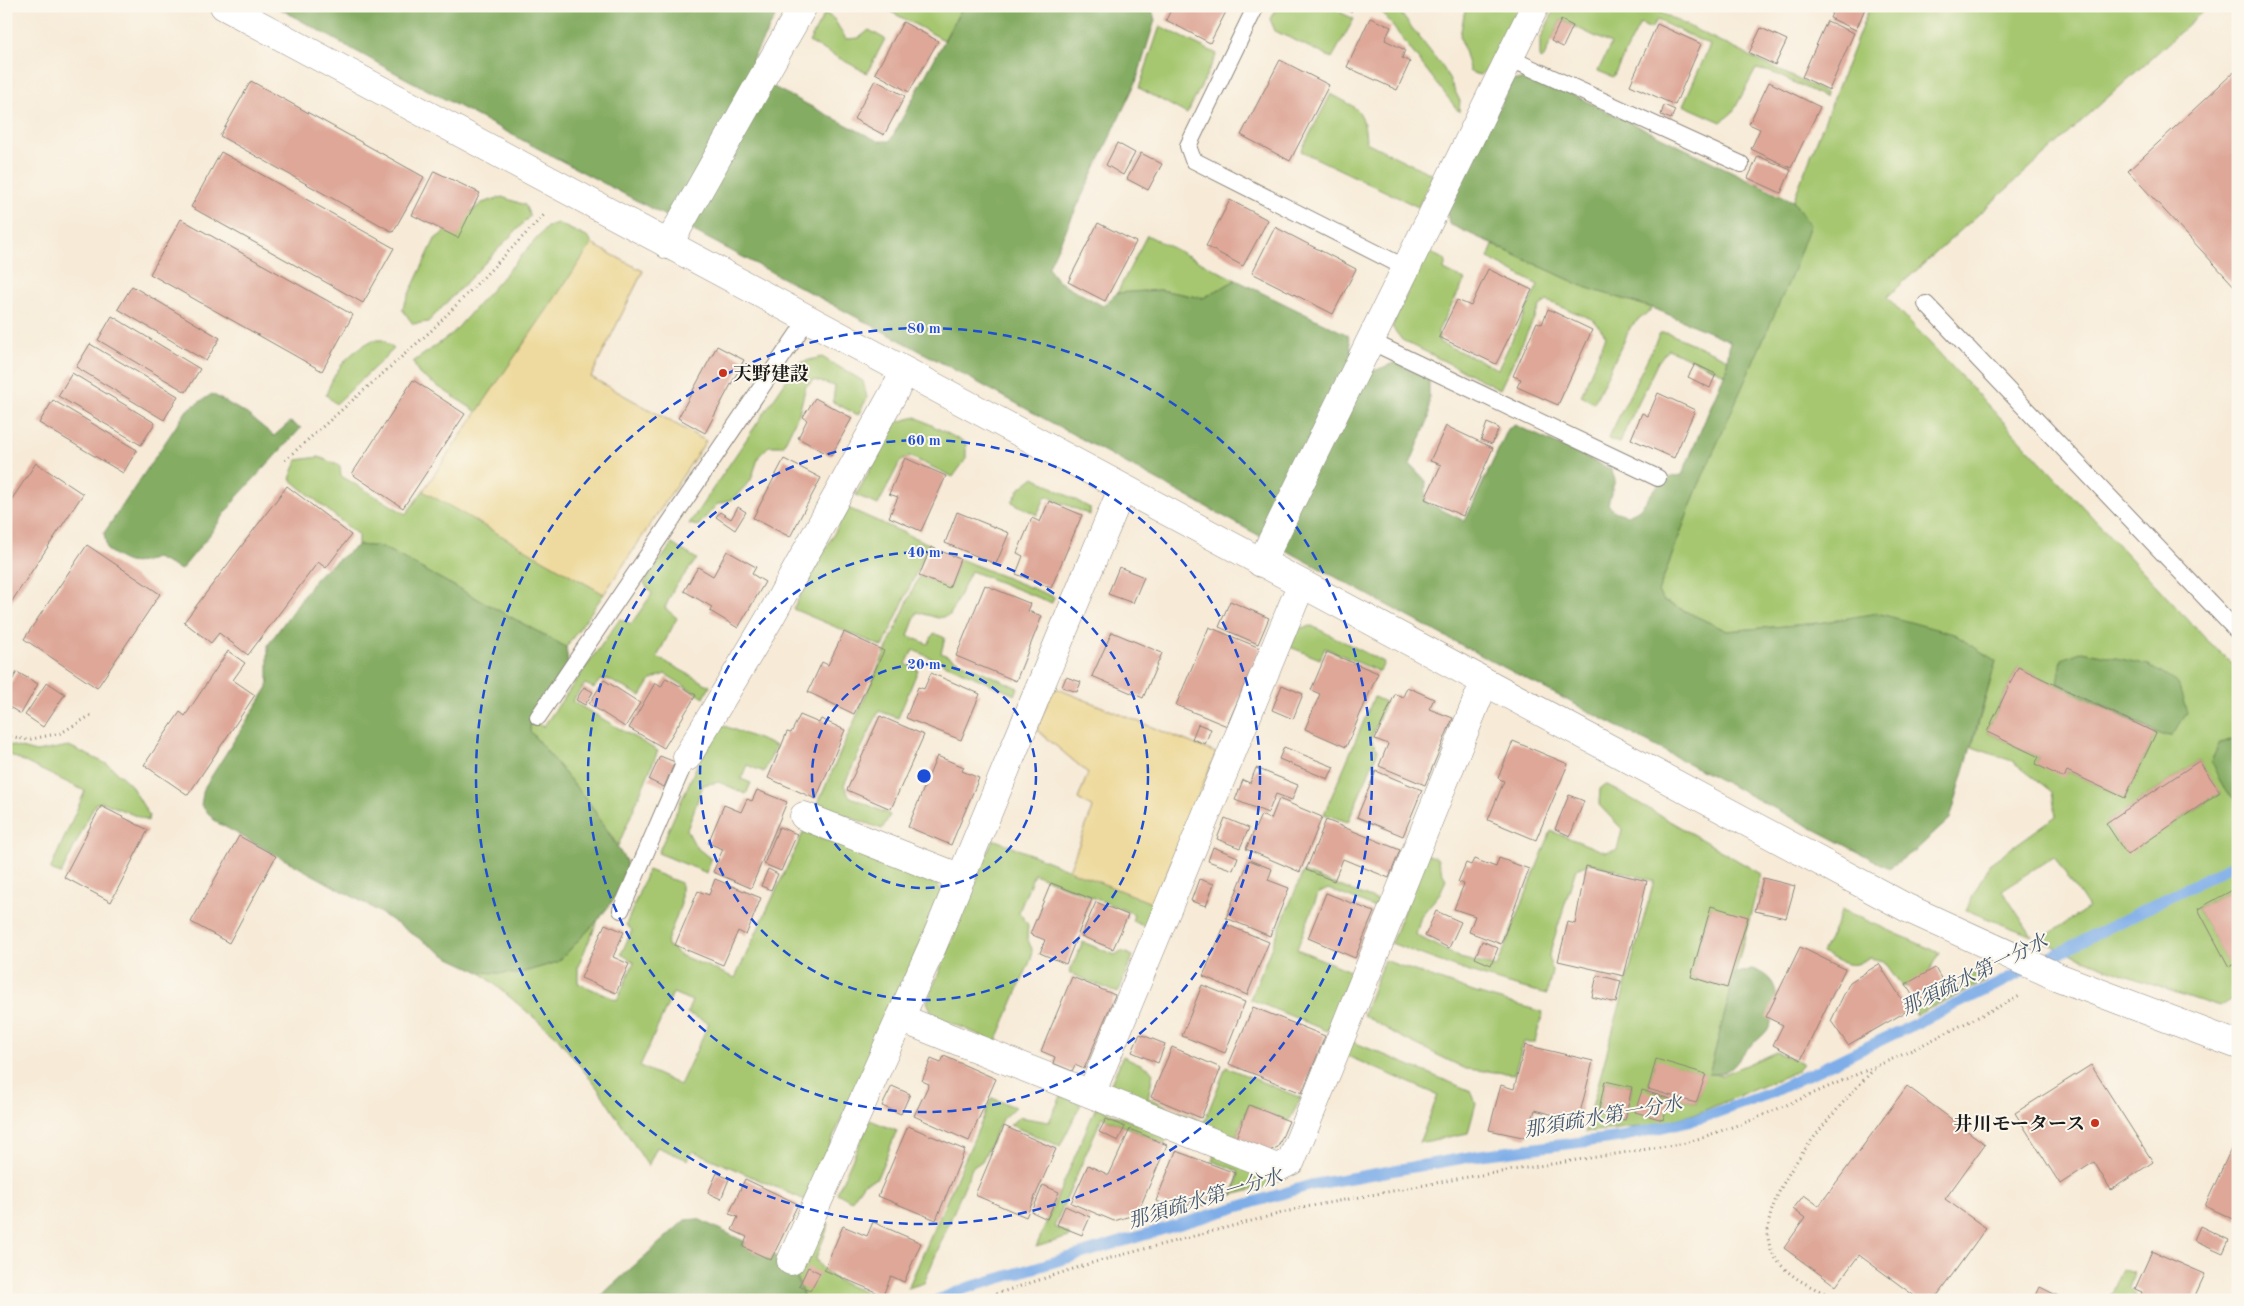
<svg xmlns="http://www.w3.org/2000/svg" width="2244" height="1306" viewBox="0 0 2244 1306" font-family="'Old Standard TT','Noto Serif JP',serif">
  <rect width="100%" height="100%" fill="#fbf7ec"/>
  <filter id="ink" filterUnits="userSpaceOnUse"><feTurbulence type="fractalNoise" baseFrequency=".02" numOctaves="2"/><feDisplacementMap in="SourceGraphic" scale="10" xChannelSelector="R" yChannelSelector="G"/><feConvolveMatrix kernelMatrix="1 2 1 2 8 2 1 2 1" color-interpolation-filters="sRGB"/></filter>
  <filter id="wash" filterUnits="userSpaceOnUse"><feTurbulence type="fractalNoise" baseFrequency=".0096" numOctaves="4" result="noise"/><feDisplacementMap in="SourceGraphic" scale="20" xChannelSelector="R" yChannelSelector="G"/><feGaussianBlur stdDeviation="1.12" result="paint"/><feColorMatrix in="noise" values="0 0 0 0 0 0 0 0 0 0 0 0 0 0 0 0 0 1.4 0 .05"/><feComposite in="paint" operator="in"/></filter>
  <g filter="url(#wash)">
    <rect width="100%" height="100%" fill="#f7ebd8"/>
    <path fill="#a6c770" stroke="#617246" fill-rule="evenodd" d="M880 6H963L944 40Z
      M1277 6H1327L1354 19 1332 58 1275 31 1270 19Z
      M1377 6H1395L1444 69 1460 101 1459 112Z
      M1475 6H1519L1491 65 1480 75 1470 72 1460 36 1465 10Z
      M1556 6H1647L1826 93 1825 97 1771 72 1756 69 1733 112 1721 122 1683 105 1710 45 1657 20 1651 29 1640 24 1613 77 1598 71 1611 44 1561 20 1543 59 1540 58V40Z
      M1870 6H2209L1887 297 2206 639 2238 668V737L2219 744 2224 789 2238 802V887L2198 909 2229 966 2238 962V995L2219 1007C2158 987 2098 967 2040 940L2088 908 2054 856 2002 890 2032 936 1966 910 1989 864 2056 816 2052 792 2012 761 1972 747 1996 661 1877 614 1819 623 1727 631 1664 601 1658 592 1697 489 1810 225 1793 201ZM2083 651 2109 658 2172 736 2162 735 2058 683ZM2018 667 2156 733 2125 798 2067 771 2064 777 2036 763 2039 757 1987 732ZM2199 761 2220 793 2127 854 2106 823Z
      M825 13 834 19 846 39 859 38 869 30 885 39 867 73 809 42Z
      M1160 26 1217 54 1187 114 1139 88Z
      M1331 94C1359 109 1364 109 1366 142L1433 175 1418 207 1301 151Z
      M502 197 525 205 530 216 428 322 413 324 402 309 435 239 482 203Z
      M557 223 589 238 592 244 477 412 419 374 413 362 452 334 547 227Z
      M1147 235 1236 280 1203 298 1160 290 1117 293Z
      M1493 245 1587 288 1653 308 1631 326 1594 403 1581 396 1606 336 1594 320 1547 301 1540 306 1500 389 1402 340 1392 327 1426 251 1446 260 1444 270 1465 280 1438 331 1439 342 1498 369 1538 285 1488 258Z
      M1660 333H1668L1728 359 1725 374 1668 349 1658 362 1619 443 1608 439Z
      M373 340H383L394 349 336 404 326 395C335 369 348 353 373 340Z
      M822 357 863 381 867 398 858 415 833 402 835 386 814 380 806 386 799 413 783 446H769L759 456 751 480 733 499 716 505 698 526 689 524 798 363Z
      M916 417 966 443V459L953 477 909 456 900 462 878 505 856 495 897 422Z
      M319 457 340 466 341 476 406 514 423 491 604 594 566 647 382 547 358 545V535L290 479 297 460Z
      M1034 477 1090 508V515L1046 496 1037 515 1012 502 1020 488Z
      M848 508 929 544 883 647 793 609Z
      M672 544 697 559 674 588 665 608 677 618 657 657 710 686 704 698 665 674 651 680 641 696 607 679 600 680 594 688 585 684 572 701 658 751 618 846 590 804 530 731 531 719 543 727 620 619 631 624 652 594 644 583Z
      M960 559 1054 597 1052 603 971 571 950 615 938 618 917 612 908 636 928 644 934 633 945 638 941 653 1018 688 1015 695 913 650 906 664 918 670 898 718 879 711 844 785 849 796 890 815 882 829 817 805 919 576 949 588Z
      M1312 626 1384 662 1380 672 1325 648 1320 659 1290 647 1299 628Z
      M1374 697 1385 702 1371 739 1378 751 1348 822 1324 814Z
      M722 725 776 746 764 772 747 765 741 779 751 783 746 794 719 782 703 785 687 830 696 847 711 859 707 873 658 853 698 763Z
      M6 744 36 752 69 746 109 765 130 784 149 815 148 821 103 802 95 804 61 874 50 870 85 791 6 753Z
      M1606 784 1761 874 1709 1074 1722 1075 1776 1052 1803 1063 1798 1071 1698 1113 1650 1126 1585 1132 1654 881 1591 863 1576 869 1549 955 1552 971 1547 994C1492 981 1444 964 1391 943L1426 854 1437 858 1446 880 1440 893 1421 916 1416 935 1460 958 1497 967 1551 831 1605 852 1617 850 1622 829 1599 805 1600 789ZM1711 906 1727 988 1691 977ZM1656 1060 1705 1074 1696 1103 1648 1089ZM1605 1081 1632 1087 1625 1120 1598 1114Z
      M804 831 938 885 943 894 805 1200 693 1151 688 1160 657 1147 648 1166 599 1090 557 1037 480 972 517 974 558 962 598 920 578 966V983L617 1000 634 962 621 954 632 930 626 925 648 870 681 883V904L666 944 680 955 735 978ZM673 993 692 1001 687 1013 709 1023 680 1085 640 1066Z
      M993 839 1154 904 1146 927 1132 921 1134 914 1034 874 1019 912 1028 925 1027 938 1032 949 1031 959 996 1042 933 1015 927 1002Z
      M1303 872 1379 901 1376 908 1328 889 1318 894 1297 949 1352 972 1327 1031 1250 999Z
      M1843 910 1940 953 1924 981 1915 988 1902 986 1884 961 1870 958C1850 971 1842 962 1822 953Z
      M1083 942 1115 955 1121 951 1133 956 1118 993 1069 973Z
      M1384 960 1476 993 1543 1012 1535 1042H1524L1514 1074 1466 1069 1399 1036 1363 1015Z
      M1970 972 1987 981 1916 1015 1914 1008 1957 989Z
      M1351 1041 1471 1091 1476 1103 1468 1133 1419 1143 1438 1095 1347 1056Z
      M1123 1056 1149 1068 1153 1073 1148 1098 1204 1122 1226 1067 1301 1098 1289 1121 1249 1105 1236 1137 1109 1088Z
      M1061 1096 1081 1104 1060 1146 1010 1125 1019 1117 1049 1122Z
      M992 1098 1015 1107 1002 1119 982 1161 972 1168 924 1283 908 1288Z
      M1096 1107 1169 1137 1165 1144 1102 1117 1054 1227 1069 1233V1237L1036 1247Z
      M870 1120 897 1131 877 1178 864 1183 851 1201 837 1193Z
      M1215 1154 1274 1178 1272 1185 1232 1195 1238 1178V1171L1212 1161Z
      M820 1220 829 1224 816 1259C827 1281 855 1287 876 1297L877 1300H805L795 1273Z
      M2122 1269 2134 1273 2129 1289 2135 1295 2134 1300H2109Z"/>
    <path fill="#84ac62" stroke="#50643f" d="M275 6H781L752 60 758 79 878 141H890L963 6H1151L1155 20 1136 82 1048 268 1058 281 1103 306 1117 293 1160 290 1203 298 1236 280 1348 335 1353 356 1374 371 1396 362 1429 380V418L1410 464 1426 481 1425 502 1465 521 1508 429 1515 425 1611 469 1615 480 1608 504 1614 511 1627 515C1632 513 1638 511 1641 507 1655 491 1658 477 1682 475L1726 370 1730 341 1653 308 1587 288 1449 224 1447 211 1513 80H1543L1793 201 1810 225 1791 277 1697 489 1658 592 1664 601 1727 631 1819 623 1877 613 1954 634 1996 661 1950 819 1916 850 1889 868 1442 635 907 344 390 70Z
      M212 394 247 414 274 436 290 422 301 428 237 497 208 537 181 570 156 558C131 566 128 564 107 550L104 533 187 410Z
      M358 545 382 547 566 647 568 663 531 719 530 731 590 804 626 861 627 875 612 902 598 920 558 962 517 974 480 972 448 957 368 905 216 822 201 805 204 788 268 687V645L319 574Z
      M2083 651 2149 665 2178 684 2187 713 2172 736 2162 735 2058 683 2062 659Z
      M2238 737V802L2224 789 2211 762 2219 744Z
      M1752 969C1776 977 1780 992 1773 1015 1772 1019 1771 1026 1768 1029 1763 1037 1754 1042 1748 1048 1734 1063 1731 1075 1709 1074L1735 974Z
      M698 1219 779 1258 795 1273 805 1300H596L685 1220Z"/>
    <path fill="#eeda9e" stroke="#857b5d" d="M592 244 643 271 591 377 706 441 604 594 423 491Z
      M1053 687 1216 753 1154 904 1069 870 1093 808 1078 799 1088 773 1037 730Z"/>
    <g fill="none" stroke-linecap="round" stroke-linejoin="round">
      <path stroke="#7eade8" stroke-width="11" d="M937 1300 967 1288 1311 1185 1481 1155 1621 1137 1701 1118 1768 1094 1986 990 2238 862"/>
    </g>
    <g id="blocks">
      <path fill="#dea798" d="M1173 6H1229L1210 43 1166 20Z
        M1341 6H1354L1351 12Z
        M1835 6H1866L1856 30 1830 18Z
        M1370 18 1391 27 1385 40 1405 50 1402 58 1410 62 1397 90 1347 67Z
        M1561 20 1573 26 1563 47 1551 41Z
        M1827 21 1854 33 1829 90 1802 77Z
        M903 22 938 41 909 92 875 73Z
        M1657 24 1701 44 1675 105 1630 85Z
        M1761 28 1787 40 1775 65 1749 53Z
        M1280 60 1329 85 1290 161 1241 135Z
        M2235 71 2238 75V290L2128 171Z
        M875 80 905 96 884 135 854 119Z
        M251 81 424 177 393 232 220 136Z
        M1769 82 1820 107 1791 168 1751 149 1760 129 1749 124Z
        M1664 105 1675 110 1671 119 1661 115Z
        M1117 143 1135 153 1123 175 1106 165Z
        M221 152 394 248 363 303 191 207Z
        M1141 153 1162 164 1148 190 1127 179Z
        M1758 156 1791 170 1781 193 1748 178Z
        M434 171 480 193 458 238 412 215Z
        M1230 200 1268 220 1243 266 1206 246Z
        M181 219 353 315 322 371 150 274Z
        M1098 223 1136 242 1105 301 1068 282Z
        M1275 227 1356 269 1333 314 1252 273Z
        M1488 269 1532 290 1496 364 1439 337 1457 300 1471 306Z
        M132 286 220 338 206 361 118 309Z
        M1548 309 1592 330 1558 405 1517 387 1521 379 1513 376 1537 322 1542 324Z
        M112 316 200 369 186 392 98 340Z
        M90 344 178 396 164 420 76 367Z
        M717 346 744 360 705 433 678 418Z
        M1695 364 1716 374 1710 388 1688 377Z
        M72 373 155 423 141 445 58 396Z
        M413 380 465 414 403 508 352 474Z
        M1658 393 1695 410 1674 458 1631 439 1642 413 1648 416Z
        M815 398 852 418 831 456 798 438 807 420 803 417Z
        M53 400 137 450 123 473 39 423Z
        M1487 423 1499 428 1492 444 1481 440Z
        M1446 426 1493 448 1463 516 1425 499 1441 465 1430 461Z
        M905 458 946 476 921 531 889 517 898 497 889 494Z
        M784 459 821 478 790 537 753 518Z
        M36 463 83 494 6 610V508Z
        M287 486 351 535 326 568 318 562 248 655 219 633 211 643 184 622Z
        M1049 501 1082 515 1051 588 1016 574 1023 556 1017 553 1032 518 1040 522Z
        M738 507 746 512 735 530 716 517 720 512 731 519Z
        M957 512 1009 533 996 564 945 543Z
        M87 545 160 594 97 688 24 639Z
        M931 547 960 559 949 588 919 576Z
        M727 551 756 567 752 574 765 582 738 628 710 611 712 607 684 591 698 567 713 576Z
        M1119 567 1144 577 1133 603 1108 594Z
        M985 585 1031 604 1028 611 1042 616 1016 681 956 656Z
        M1230 601 1269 618 1258 644 1219 627Z
        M1209 627 1260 648 1227 726 1176 705Z
        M844 632 884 651 854 714 808 692 822 662 828 665Z
        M1112 632 1162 653 1143 698 1092 676Z
        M228 651 245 663 233 680 255 695 188 795 144 765 180 712 185 716Z
        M1327 652 1378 673 1346 747 1305 729 1320 694 1311 690Z
        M2018 667 2156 733 2125 798 2067 771 2064 778 2035 764 2039 757 1987 732Z
        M17 672 38 684 21 714 6 705V691Z
        M931 673 980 694 961 740 906 718 918 687 924 689Z
        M1066 677 1081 682 1077 692 1062 687Z
        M666 678 696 695 664 748 629 728 655 683 661 687Z
        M604 680 640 703 625 727 589 704Z
        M47 682 65 694 43 727 25 715Z
        M1282 685 1303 694 1293 719 1272 710Z
        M584 687 593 692 585 705 576 700Z
        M1407 687 1434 699 1429 709 1453 718 1425 785 1379 766 1388 744 1375 739 1395 694 1403 697Z
        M800 715 819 723 821 719 845 730 816 799 768 778 787 732 791 733Z
        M880 716 924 735 891 809 847 790Z
        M1198 724 1211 729 1205 744 1192 739Z
        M1513 741 1568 764 1536 840 1488 820 1504 781 1498 778Z
        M1284 747 1334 767 1328 779 1279 759Z
        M660 756 675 762 664 787 649 780Z
        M937 756 964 767 962 771 979 778 951 845 908 827Z
        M2199 761 2220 792 2127 855 2106 823Z
        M1256 768 1298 785 1292 800 1276 794 1268 813 1235 800 1243 780 1250 783Z
        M1376 771 1422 790 1403 836 1357 817Z
        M757 790 787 802 751 888 713 872 723 849 708 843 724 805 741 812 747 799 752 801Z
        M1569 795 1584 801 1570 836 1555 829Z
        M1279 799 1322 817 1300 872 1246 849 1261 815 1271 819Z
        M101 806 148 830 111 902 64 877Z
        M1225 818 1249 828 1240 848 1217 839Z
        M1326 820 1400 850 1389 878 1343 859 1334 881 1306 870Z
        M779 827 797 834 781 871 764 864Z
        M239 836 276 856 229 943 191 922Z
        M1213 847 1238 857 1233 870 1208 861Z
        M1499 858 1529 869 1501 944 1469 932 1475 916 1454 909 1464 884 1458 882 1466 863 1471 865 1474 859 1496 867Z
        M1249 860 1272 869 1268 880 1289 888 1270 936 1226 918Z
        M1586 866 1647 881 1624 976 1558 961 1568 922 1575 924Z
        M768 869 778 874 771 890 761 886Z
        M1763 878 1795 886 1786 918 1755 911Z
        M715 879 761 898 746 935 738 931 723 965 675 945 698 891 709 895Z
        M1199 879 1214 884 1206 906 1191 901Z
        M1051 883 1092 899 1066 964 1040 953 1045 940 1030 934Z
        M2238 887V962L2229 967 2198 909Z
        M1326 893 1374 912 1355 958 1308 938Z
        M1096 902 1128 915 1113 949 1081 936Z
        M1711 906 1748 917 1727 988 1691 977Z
        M1436 911 1461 922 1449 948 1425 936Z
        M605 924 624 932 613 957 629 964 616 993 581 978Z
        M1225 924 1269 942 1247 995 1203 976Z
        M1482 941 1498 948 1491 965 1475 958Z
        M1800 947 1845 969 1801 1060 1773 1045 1783 1025 1766 1017Z
        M1879 964 1909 1010 1848 1045 1831 1021 1850 982Z
        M1935 968 1946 987 1917 1004 1906 984Z
        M1597 975 1621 981 1616 1003 1592 997Z
        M1072 977 1115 995 1084 1069 1075 1065 1072 1071 1053 1063 1055 1057 1041 1051Z
        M1202 985 1245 1002 1225 1053 1182 1036Z
        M1253 1007 1325 1036 1302 1093 1229 1064Z
        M1140 1034 1165 1044 1158 1063 1132 1052Z
        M1525 1045 1593 1061 1578 1121 1535 1110 1527 1138 1489 1130 1501 1085 1514 1089Z
        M1172 1047 1221 1068 1201 1118 1151 1097Z
        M944 1056 996 1079 969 1141 914 1116 929 1084 922 1081 931 1059 941 1063Z
        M1656 1059 1706 1074 1696 1103 1648 1089Z
        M2091 1065 2153 1162 2111 1190 2094 1162 2060 1184 2015 1113Z
        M1605 1081 1632 1087 1625 1120 1598 1114Z
        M892 1086 910 1094 901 1114 882 1106Z
        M1907 1086 1985 1144 1945 1199 1986 1228 1934 1300H1920L1859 1255 1836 1286 1784 1248 1805 1218 1793 1209 1804 1195 1819 1206Z
        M1642 1090 1670 1099 1663 1120 1635 1112Z
        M1249 1105 1289 1121 1278 1147 1269 1151 1236 1138Z
        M1106 1119 1125 1127 1118 1141 1099 1132Z
        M908 1126 965 1150 936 1220 878 1196Z
        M1004 1126 1056 1149 1026 1217 975 1195Z
        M1130 1129 1167 1145 1137 1214 1114 1221 1071 1203 1088 1165 1109 1175Z
        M2238 1134V1221L2205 1206Z
        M1176 1151 1235 1173 1227 1196 1210 1189 1203 1206 1190 1201 1186 1212 1156 1201Z
        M717 1173 729 1179 721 1199 708 1193Z
        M745 1179 798 1204 771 1260 743 1247 747 1237 732 1230 738 1217 729 1214Z
        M1043 1185 1059 1192 1047 1219 1032 1212Z
        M1065 1206 1090 1217 1082 1235 1057 1225Z
        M873 1222 921 1243 904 1282 891 1276 883 1295 824 1270 843 1226 867 1236Z
        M2200 1226 2229 1240 2223 1253 2194 1240Z
        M2152 1251 2205 1274 2193 1300H2139L2142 1292 2135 1289Z
        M808 1267 820 1273 810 1291 799 1286Z
        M2040 1287 2066 1300H2034Z"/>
    </g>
  </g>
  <g filter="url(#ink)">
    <use href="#blocks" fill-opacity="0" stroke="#8a847a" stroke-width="1"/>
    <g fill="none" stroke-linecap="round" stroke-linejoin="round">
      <defs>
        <path id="service" d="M1256 6 1188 146 1193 160 1406 268
          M1509 58 1741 164
          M1926 304 2238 632
          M1370 341 1658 478
          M538 717 807 320
          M621 910 687 757"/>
        <path id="minor" d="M668 245 803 6
          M1261 563 1535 6
          M687 757 771 616 905 372
          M804 816 961 878
          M900 1018 1277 1168 1291 1161 1484 683
          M1091 1094 1301 585
          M791 1261 933 945 1122 489"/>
        <path id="tertiary" d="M224 6 1907 908 2058 977 2238 1045"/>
      </defs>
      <use href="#service" stroke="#8a847a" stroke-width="18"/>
      <use href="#minor" stroke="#8a847a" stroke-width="29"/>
      <use href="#tertiary" stroke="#8a847a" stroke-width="29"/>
      <path stroke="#8a847a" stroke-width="3" stroke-dasharray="1 4" stroke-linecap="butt" d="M285 460 432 330 544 215
        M6 735 27 740 61 733 93 714
        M977 1300 1095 1262 1301 1208 1462 1178 1686 1143 1752 1120 1904 1054 2020 996
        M1843 1300C1818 1291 1784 1277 1772 1252 1747 1200 1844 1101 1877 1066"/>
      <use href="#service" stroke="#fff" stroke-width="16"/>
      <use href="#minor" stroke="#fff" stroke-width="28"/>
      <use href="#tertiary" stroke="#fff" stroke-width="28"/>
    </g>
  </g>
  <g fill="none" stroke="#1d4ed8" stroke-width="2.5" stroke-dasharray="9 6">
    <circle cx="924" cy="776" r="112"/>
    <circle cx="924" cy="776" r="224"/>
    <circle cx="924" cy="776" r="336"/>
    <circle cx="924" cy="776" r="448"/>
  </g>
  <g fill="#c8321e" stroke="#fbf7ec" stroke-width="2">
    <circle cx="723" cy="373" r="5"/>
    <circle cx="2095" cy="1123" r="5"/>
  </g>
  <g text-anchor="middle" stroke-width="4" stroke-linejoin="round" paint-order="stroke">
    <g font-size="19" font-weight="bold" fill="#1c1c1c" stroke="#fbf7ec" text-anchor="start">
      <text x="733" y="380">天野建設</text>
      <text x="2085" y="1130" text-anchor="end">井川モータース</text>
    </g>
    <g font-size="20" font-style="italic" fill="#43566e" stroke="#fbf7ec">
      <text transform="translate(1974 974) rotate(-26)" y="7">那須疏水第一分水</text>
      <text transform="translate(1603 1116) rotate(-10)" y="7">那須疏水第一分水</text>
      <text transform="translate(1205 1198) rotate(-17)" y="7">那須疏水第一分水</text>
    </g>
  </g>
  <circle cx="924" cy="776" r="8" fill="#1d4ed8" stroke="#fbf7ec" stroke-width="2.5"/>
  <g font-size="15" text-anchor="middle" font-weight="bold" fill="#1d4ed8" stroke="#fbf7ec" stroke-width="4" stroke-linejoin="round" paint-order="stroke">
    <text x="924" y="333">80 m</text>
    <text x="924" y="445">60 m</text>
    <text x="924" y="557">40 m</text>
    <text x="924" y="669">20 m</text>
  </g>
  <rect width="2244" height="1306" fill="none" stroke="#fbf7ec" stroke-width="25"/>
</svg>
